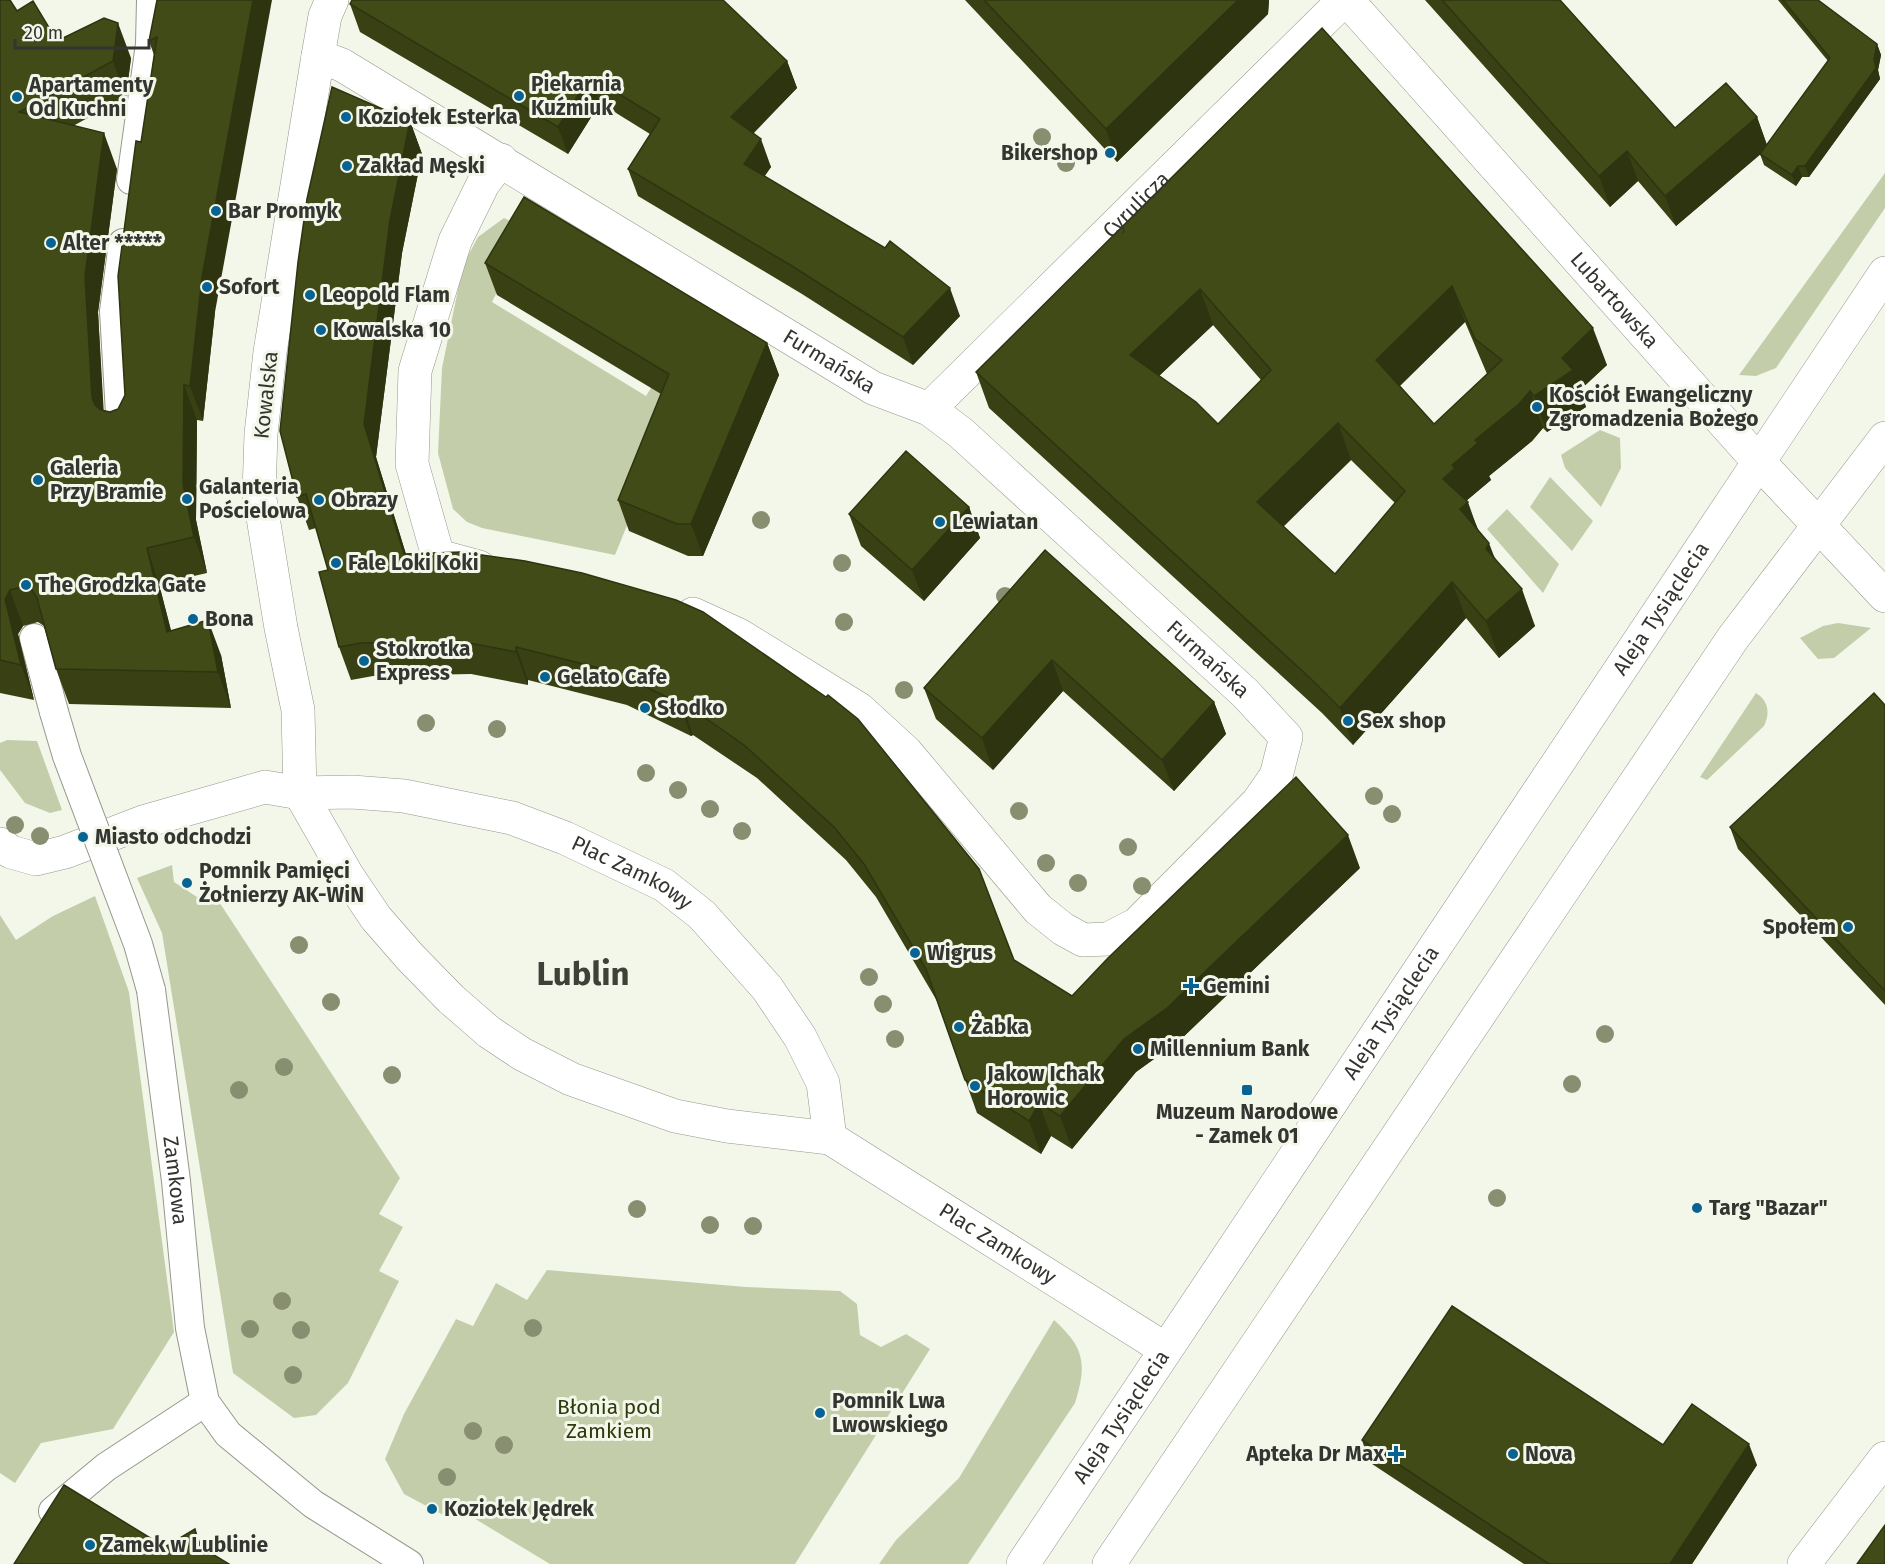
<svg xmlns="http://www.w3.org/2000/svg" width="1885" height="1564" viewBox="0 0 1885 1564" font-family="'Fira Sans',sans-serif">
  <rect width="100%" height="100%" fill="#f3f7ea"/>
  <path fill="#c4cdaa" d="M1885 173V208L1776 368 1756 376 1739 375Z
    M504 218 528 230 492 302 646 396 656 380 681 393 615 555 482 528 467 522 453 509 438 453 442 368 463 265 478 237Z
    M1600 430 1620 438 1621 468 1601 507 1565 468 1561 455Z
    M1550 477 1593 521 1572 551 1530 507Z
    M1507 509 1559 564 1543 593 1487 529Z
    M1838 623 1871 628 1834 658 1818 659 1800 638 1823 626Z
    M1756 693C1769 701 1770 714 1764 726L1707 780 1700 777Z
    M7 740 37 741 62 810 50 813 25 803 0 770V743Z
    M172 865 174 882 197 897 210 888 400 1178 379 1214 403 1227 379 1271 399 1281 348 1383 316 1415 294 1418 233 1373 162 933 137 878Z
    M95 896 129 992 174 1332 113 1429 41 1443 15 1483 0 1473V915L16 940 53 916Z
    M547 1270 746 1287 840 1291 857 1304 860 1335 881 1347 906 1334 930 1349 795 1564H550L467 1514 447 1517 404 1494 385 1459 404 1414 456 1319 473 1326 496 1283 527 1300Z
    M1054 1320C1085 1348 1087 1364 1075 1403L968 1564H879L896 1540 959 1478Z"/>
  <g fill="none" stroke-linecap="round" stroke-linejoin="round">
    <defs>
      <g id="pedestrian">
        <path d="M131 180 150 44 151 0"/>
        <path d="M121 431 114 311 123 243"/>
        <path d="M34 638 54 712"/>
        <path id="s1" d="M151 990 176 1181 190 1328 205 1402 228 1434 313 1504 409 1564"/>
        <path d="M53 1511 106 1467 205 1402"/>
      </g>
      <g id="minor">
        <path id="s2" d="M332 0 325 16 318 56 270 352 261 434 259 493 281 628 298 710 300 793 347 875 376 918 410 957 451 999 489 1032 522 1054 571 1079 675 1116 727 1126 830 1138 1165 1349"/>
        <path id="s3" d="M1347 0 1758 461 1885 596"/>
        <path id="s4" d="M318 56 342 65 873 388 929 409 961 433 1245 693 1286 737 1276 776 1258 802 1137 924 1108 939 1083 940 1063 929 1038 909 906 752 859 709 739 635 693 614"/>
        <path id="s5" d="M929 409 1344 0"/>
        <path d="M479 567 438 556 412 464 415 371 455 241 483 184 501 160"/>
        <path id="s6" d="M0 844 11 852 36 859 65 852 146 821 265 787 300 793 352 792 404 796 512 818 565 838 664 885 702 915 767 988 800 1037 823 1083 830 1138"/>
        <path d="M1804 1564 1885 1458"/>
      </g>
      <g id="primary">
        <path id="s7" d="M1023 1564 1885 273"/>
        <path d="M1109 1564 1733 638 1885 438"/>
      </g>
    </defs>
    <use href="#pedestrian" stroke="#94978c" stroke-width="30"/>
    <use href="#minor" stroke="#94978c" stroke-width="34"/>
    <use href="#primary" stroke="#94978c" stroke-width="34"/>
    <use href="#pedestrian" stroke="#fff" stroke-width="28"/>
    <use href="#minor" stroke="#fff" stroke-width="33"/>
    <use href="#primary" stroke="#fff" stroke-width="33"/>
    <defs>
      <path id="pedestrian-bridge" d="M54 712 67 756 138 944 151 990"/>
    </defs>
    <use href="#pedestrian-bridge" stroke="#94978c" stroke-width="30" stroke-linecap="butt"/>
    <use href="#pedestrian-bridge" stroke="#fff" stroke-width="28"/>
  </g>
  <g fill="#888e70">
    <circle cx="1042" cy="137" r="9"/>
    <circle cx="1066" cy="163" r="9"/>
    <circle cx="761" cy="520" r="9"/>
    <circle cx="842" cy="563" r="9"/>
    <circle cx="1005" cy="596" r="9"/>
    <circle cx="844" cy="622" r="9"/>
    <circle cx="904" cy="690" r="9"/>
    <circle cx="426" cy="723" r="9"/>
    <circle cx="497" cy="729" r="9"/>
    <circle cx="646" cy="773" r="9"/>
    <circle cx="678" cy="790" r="9"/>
    <circle cx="1374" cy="796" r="9"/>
    <circle cx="710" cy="809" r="9"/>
    <circle cx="1019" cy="811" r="9"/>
    <circle cx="1392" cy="814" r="9"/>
    <circle cx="15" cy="825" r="9"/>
    <circle cx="742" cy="831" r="9"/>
    <circle cx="40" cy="836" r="9"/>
    <circle cx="1128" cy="847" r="9"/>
    <circle cx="1046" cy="863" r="9"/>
    <circle cx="1078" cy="883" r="9"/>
    <circle cx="1142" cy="886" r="9"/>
    <circle cx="299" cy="945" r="9"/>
    <circle cx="869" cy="977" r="9"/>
    <circle cx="331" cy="1002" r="9"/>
    <circle cx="883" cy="1004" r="9"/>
    <circle cx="1605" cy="1034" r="9"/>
    <circle cx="895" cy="1039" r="9"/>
    <circle cx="284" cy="1067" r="9"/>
    <circle cx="392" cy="1075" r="9"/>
    <circle cx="1572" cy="1084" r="9"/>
    <circle cx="239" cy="1090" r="9"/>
    <circle cx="1497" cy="1198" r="9"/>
    <circle cx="637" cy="1209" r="9"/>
    <circle cx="710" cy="1225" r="9"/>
    <circle cx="753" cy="1226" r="9"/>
    <circle cx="282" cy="1301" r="9"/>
    <circle cx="533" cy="1328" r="9"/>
    <circle cx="250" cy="1329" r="9"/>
    <circle cx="301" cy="1330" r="9"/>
    <circle cx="293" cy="1375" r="9"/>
    <circle cx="473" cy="1431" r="9"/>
    <circle cx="504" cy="1445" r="9"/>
    <circle cx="447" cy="1477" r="9"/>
  </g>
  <path fill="#384014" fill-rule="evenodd" d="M0 0 17 11 57 41 131 58 126 97 73 126 117 169 98 312 103 411 110 412 118 409 125 395 141 142 154 55 149 41 157 0 215 312 203 421 197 420 196 520 207 573 159 584 171 630 221 655 231 708 69 704 56 669 44 626 38 622 23 626 18 634 34 700 0 693Z
    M965 0H1269L1268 14 1117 162Z
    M1425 0H1560L1675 128 1757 117 1767 145 1828 61 1778 0H1818L1877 44 1881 55 1878 70 1880 79 1809 177H1802L1796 186 1764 165 1760 154 1676 226 1638 181 1610 207Z
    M350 4 787 61 797 88 753 134 771 167 764 176 960 316 913 365 802 294 638 196 628 169 650 134 600 103 568 154 360 32Z
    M1322 28 1607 365 1580 390 1586 407 1547 432 1543 428 1532 441 1489 476 1491 480 1466 501 1478 529 1535 626 1499 658 1466 618 1353 745 1322 713 989 408 976 372ZM1465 322 1487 374 1434 424 1400 386ZM1213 325 1261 380 1218 424 1159 376ZM1351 460 1395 503 1335 574 1283 526Z
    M410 121 422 154 402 253 376 457 406 554 525 561 1014 960 1072 996 1360 868 1179 1041 1136 1072 1072 1149 1051 1136 1041 1154 977 1113 937 1001 876 897 846 860 757 778 693 735 691 736 627 705 528 680V685L471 674 373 676 351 680 339 647 328 570 316 528 309 530 297 497Z
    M485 263 767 343 779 375 703 556H688L629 531 618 500 661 394 497 295Z
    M969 507 980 538 924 601 861 546 849 514Z
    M1045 550 1214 702 1226 734 1174 791 1063 691 993 770 936 719 924 688Z
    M1885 705V1005L1738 849 1730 827Z
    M1362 1440 1663 1445 1757 1465 1692 1564H1524L1369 1462Z"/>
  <path fill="#2e3410" d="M253 0H272L215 312 203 421 190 386 202 277Z
    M1238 0H1269L1268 14 1117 162 1106 129Z
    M118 23 131 58 126 97 113 61Z
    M1877 44 1881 55 1878 70 1880 79 1809 177 1805 166 1874 59Z
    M787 61 797 88 741 145 731 117Z
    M590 76 600 103 568 154 558 127Z
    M1757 117 1768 148 1676 226 1665 196Z
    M410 121 422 154 402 253 376 457 416 587 404 554 364 424 390 220Z
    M104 133 117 169 98 312 105 433 92 397 85 276Z
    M761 139 771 167 754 192 744 164Z
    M1627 151 1638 181 1610 207 1599 176Z
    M1798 166 1802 177 1796 186 1792 175Z
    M1452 286 1465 322 1389 396 1376 360Z
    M950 288 960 316 913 365 903 337Z
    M1200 289 1213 325 1143 391 1130 355Z
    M1593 328 1607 365 1580 390 1586 407 1547 432 1534 396 1562 358Z
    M767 343 779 375 703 556 691 524Z
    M184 385 197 420 196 520 207 573 194 537 183 484Z
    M1530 391 1543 428 1532 441 1489 476 1491 480 1466 501 1468 502 1481 539 1474 546 1443 479 1452 465 1475 440Z
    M1338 423 1351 460 1271 539 1257 502Z
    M969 507 980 538 924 601 912 570Z
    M1489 543 1503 580 1486 549Z
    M147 548 159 584 180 667 167 632Z
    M1452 582 1466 618 1353 745 1340 708Z
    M1522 589 1535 626 1499 658 1486 621Z
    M10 590 23 626 18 634 34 700 21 665 5 599Z
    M208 620 221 655 231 708 218 672Z
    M516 647 528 680V685L516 652Z
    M1052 660 1063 691 993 770 982 738Z
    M681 701 693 735 691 736 679 703Z
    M1214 702 1226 734 1174 791 1162 760Z
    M1348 835 1360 868 1179 1041 1136 1072 1072 1149 1060 1116 1124 1039Z
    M1039 1103 1051 1136 1041 1154 1029 1121Z
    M1749 1444 1757 1465 1692 1564H1670Z
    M195 1529 207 1560 199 1546Z"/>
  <path fill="#414b17" stroke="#2e3410" stroke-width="1.5" fill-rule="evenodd" d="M0 0H10L17 11 33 1 57 41 104 18 118 23 113 61 19 112 104 133 85 276 92 397 95 405 101 410 110 412 118 409 125 395 118 276 136 141 141 142 157 37 149 41 157 0H253L202 277 190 386 184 385 183 484 194 537 147 548 167 632 208 620 218 672 56 669 37 598 32 590 25 586 10 590 5 599 21 665 0 660Z
    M352 0H723L787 61 731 117 761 139 744 164 885 248 890 241 950 288 903 337 792 266 628 169 660 119 590 76 558 127 350 4Z
    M984 0H1238L1106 129Z
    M1442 0H1560L1675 128 1726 83 1757 117 1665 196 1627 151 1599 176Z
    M1783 0H1818L1877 44 1874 59 1876 68 1805 166H1798L1792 175 1760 154 1830 58Z
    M1322 28 1593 328 1562 358 1573 370 1534 396 1530 391 1519 404 1475 440 1478 443 1452 465 1455 468 1443 479 1468 502 1460 509 1489 543 1486 549 1522 589 1486 621 1452 582 1340 708 1309 677 976 372ZM1452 286 1475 339 1502 360 1434 424 1376 360ZM1200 289 1271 370 1218 424 1196 402 1130 355ZM1338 423 1405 491 1335 574 1257 502Z
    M332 87 410 121 390 220 364 424 404 554 461 552 525 561 582 573 676 600 703 612 826 697 828 695 858 719 979 869 1014 960 1072 996 1108 958 1296 777 1348 835 1167 1008 1124 1039 1060 1116 1039 1103 1029 1121 965 1080 926 969 864 864 834 827 744 745 681 701 679 703 615 672 516 647V652L459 641 361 643 339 647 319 572 328 570 306 494 297 497 280 431 298 262 307 199Z
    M524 197 767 343 691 524H677L618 500 669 374 485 263Z
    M906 451 969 507 912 570 849 514Z
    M1045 550 1214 702 1162 760 1052 660 982 738 924 688Z
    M1874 693 1885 705V991L1730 827Z
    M1452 1306 1663 1445 1692 1404 1749 1444 1670 1564H1549L1362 1440Z
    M64 1485 165 1547 195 1529 199 1546 229 1564H14Z
    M1885 1525V1564H1857Z"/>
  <g fill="#086393" stroke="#f3f7ea" stroke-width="2">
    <circle cx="519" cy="96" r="6"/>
    <circle cx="17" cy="97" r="6"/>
    <circle cx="346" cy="117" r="6"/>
    <circle cx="1110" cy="153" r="6"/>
    <circle cx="347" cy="166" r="6"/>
    <circle cx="216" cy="211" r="6"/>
    <circle cx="51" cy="243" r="6"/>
    <circle cx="207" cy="287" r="6"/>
    <circle cx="310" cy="295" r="6"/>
    <circle cx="321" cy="330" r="6"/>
    <circle cx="1537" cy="407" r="6"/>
    <circle cx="38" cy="480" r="6"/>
    <circle cx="187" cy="499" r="6"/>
    <circle cx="319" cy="500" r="6"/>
    <circle cx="940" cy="522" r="6"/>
    <circle cx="336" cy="563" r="6"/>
    <circle cx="26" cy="585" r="6"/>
    <circle cx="193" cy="619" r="6"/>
    <circle cx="364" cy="661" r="6"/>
    <circle cx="545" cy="677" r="6"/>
    <circle cx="645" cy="708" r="6"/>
    <circle cx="1348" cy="721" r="6"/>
    <circle cx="83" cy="837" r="6"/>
    <circle cx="187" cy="883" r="6"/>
    <circle cx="1848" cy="927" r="6"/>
    <circle cx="915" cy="953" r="6"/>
    <path d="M1188 977h6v6h6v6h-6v6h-6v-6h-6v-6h6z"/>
    <circle cx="959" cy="1027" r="6"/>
    <circle cx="1138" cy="1049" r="6"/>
    <circle cx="975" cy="1086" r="6"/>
    <rect x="1241" y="1084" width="12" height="12" rx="3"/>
    <circle cx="1697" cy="1208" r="6"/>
    <circle cx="820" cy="1413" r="6"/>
    <path d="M1393 1445h6v6h6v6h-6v6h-6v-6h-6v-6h6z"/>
    <circle cx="1513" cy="1454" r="6"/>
    <circle cx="432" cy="1509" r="6"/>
    <circle cx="90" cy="1545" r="6"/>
  </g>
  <g text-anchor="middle" stroke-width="6" stroke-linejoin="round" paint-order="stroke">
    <g font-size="21" font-weight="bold" fill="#343530" stroke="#f3f7ea" text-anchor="start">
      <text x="531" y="91">Piekarnia<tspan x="531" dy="24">Kuźmiuk</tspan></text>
      <text x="29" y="92">Apartamenty<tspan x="29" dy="24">Od Kuchni</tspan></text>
      <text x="358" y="124">Koziołek Esterka</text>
      <text x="1098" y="160" text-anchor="end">Bikershop</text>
      <text x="359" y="173">Zakład Męski</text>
      <text x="228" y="218">Bar Promyk</text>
      <text x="63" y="250">Alter *****</text>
      <text x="219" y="294">Sofort</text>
      <text x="322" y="302">Leopold Flam</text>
      <text x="333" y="337">Kowalska 10</text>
      <text x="1549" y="402">Kościół Ewangeliczny<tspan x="1549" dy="24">Zgromadzenia Bożego</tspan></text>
      <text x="50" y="475">Galeria<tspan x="50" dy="24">Przy Bramie</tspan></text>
      <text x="199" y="494">Galanteria<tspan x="199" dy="24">Pościelowa</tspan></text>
      <text x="331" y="507">Obrazy</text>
      <text x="952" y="529">Lewiatan</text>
      <text x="348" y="570">Fale Loki Koki</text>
      <text x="38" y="592">The Grodzka Gate</text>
      <text x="205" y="626">Bona</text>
      <text x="376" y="656">Stokrotka<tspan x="376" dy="24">Express</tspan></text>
      <text x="557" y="684">Gelato Cafe</text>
      <text x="657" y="715">Słodko</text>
      <text x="1360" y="728">Sex shop</text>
      <text x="95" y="844">Miasto odchodzi</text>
      <text x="199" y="878">Pomnik Pamięci<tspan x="199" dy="24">Żołnierzy AK-WiN</tspan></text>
      <text x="1836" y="934" text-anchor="end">Społem</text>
      <text x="927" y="960">Wigrus</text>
      <text x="1203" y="993">Gemini</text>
      <text x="971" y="1034">Żabka</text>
      <text x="1150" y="1056">Millennium Bank</text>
      <text x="987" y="1081">Jakow Ichak<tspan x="987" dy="24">Horowic</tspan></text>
      <text x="1247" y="1119" text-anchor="middle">Muzeum Narodowe<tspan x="1247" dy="24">- Zamek 01</tspan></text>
      <text x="1709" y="1215">Targ "Bazar"</text>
      <text x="832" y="1408">Pomnik Lwa<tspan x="832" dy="24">Lwowskiego</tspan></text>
      <text x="1384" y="1461" text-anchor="end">Apteka Dr Max</text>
      <text x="1525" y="1461">Nova</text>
      <text x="444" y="1516">Koziołek Jędrek</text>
      <text x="102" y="1552">Zamek w Lublinie</text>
    </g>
    <g font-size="21" fill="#343530" stroke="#f3f7ea">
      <text dy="7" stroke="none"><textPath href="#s5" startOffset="291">Cyrulicza</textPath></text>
      <text dy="7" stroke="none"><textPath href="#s3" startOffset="402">Lubartowska</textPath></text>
      <text dy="7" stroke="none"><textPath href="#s4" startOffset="596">Furmańska</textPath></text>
      <text transform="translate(266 395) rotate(-84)" y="7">Kowalska</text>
      <text dy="7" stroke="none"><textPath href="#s7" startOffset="1149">Aleja Tysiąclecia</textPath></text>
      <text dy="7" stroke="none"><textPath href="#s4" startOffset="1082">Furmańska</textPath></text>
      <text dy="7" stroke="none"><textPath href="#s6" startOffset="662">Plac Zamkowy</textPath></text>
      <text dy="7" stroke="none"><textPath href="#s7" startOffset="663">Aleja Tysiąclecia</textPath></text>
      <text dy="7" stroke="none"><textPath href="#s1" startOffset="192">Zamkowa</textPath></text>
      <text dy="7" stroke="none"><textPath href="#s2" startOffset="1670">Plac Zamkowy</textPath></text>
      <text dy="7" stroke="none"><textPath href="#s7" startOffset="177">Aleja Tysiąclecia</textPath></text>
    </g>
    <g font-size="21" fill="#30380d" stroke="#f3f7ea">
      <text x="609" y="1414">Błonia pod<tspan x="609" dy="24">Zamkiem</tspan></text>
    </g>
    <g font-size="33" font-weight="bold" fill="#3e4137" stroke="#f3f7ea">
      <text x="583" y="985">Lublin</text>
    </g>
  </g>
  <path d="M15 39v9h134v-9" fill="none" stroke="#343530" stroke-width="3"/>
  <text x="24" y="39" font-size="18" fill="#343530" stroke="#f3f7ea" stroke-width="4.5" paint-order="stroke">20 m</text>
</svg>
